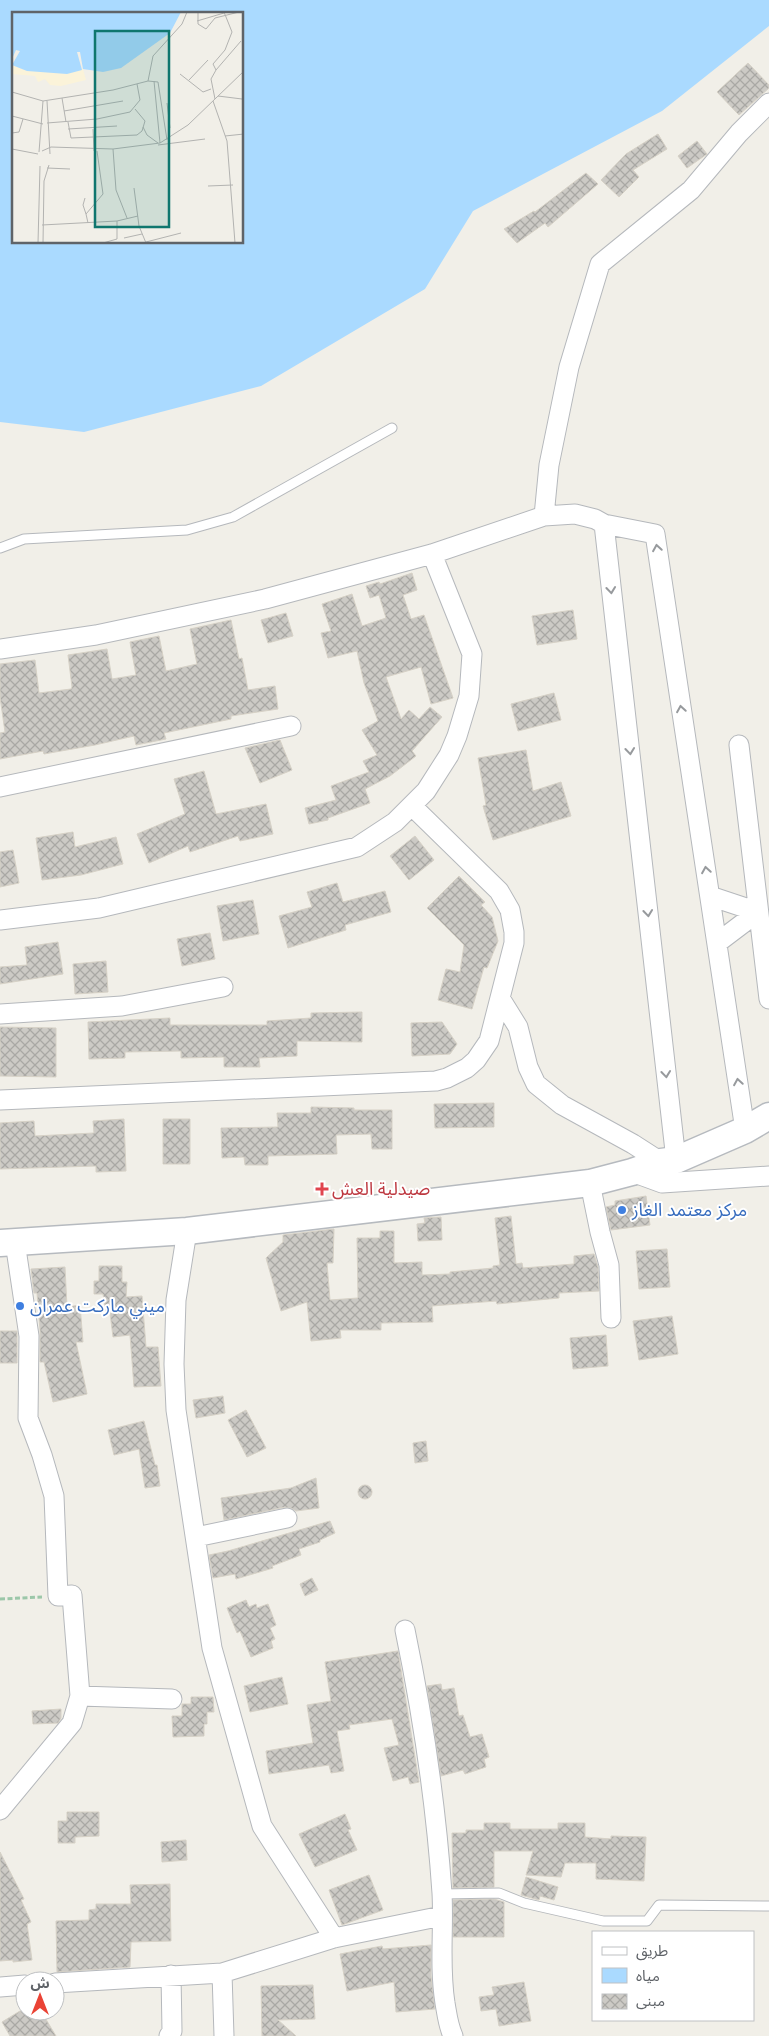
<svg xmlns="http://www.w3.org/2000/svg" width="769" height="2036" viewBox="0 0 769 2036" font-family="'Golos Text','Noto Sans Arabic',sans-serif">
  <defs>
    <pattern id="building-cross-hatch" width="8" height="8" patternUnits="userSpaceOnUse" patternTransform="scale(1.25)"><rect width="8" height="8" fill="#cccac5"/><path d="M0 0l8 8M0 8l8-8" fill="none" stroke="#a9a8a4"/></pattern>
  </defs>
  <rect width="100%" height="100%" fill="#f1efe8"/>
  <path fill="#aadaff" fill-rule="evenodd" d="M0 0H769V26L662 111 473 211 425 289 261 386 84 432 0 422ZM14 14H242V242H14Z"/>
  <path fill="url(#building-cross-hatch)" stroke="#d6d1c6" d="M748 63 769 85V88L739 115 717 92Z
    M658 134 667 149 633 170 639 177 619 197 601 180 626 154Z
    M697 141 707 154 687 168 678 156Z
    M586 173 598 184 548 227 545 223 517 243 504 229 534 211 535 212Z
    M412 573 417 590 403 595 411 619 424 615 453 698 431 704 421 667 386 677 401 719 409 710 419 719 430 707 442 717 412 751 416 756 390 776 365 789 370 803 328 818V820L309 824 305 808 336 800 331 786 369 772 363 761 377 755 362 730 378 721 364 683 357 651 328 658 321 633 331 631 322 604 352 594 362 626 386 618 379 595 370 598 366 586 379 582 380 584Z
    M573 610 577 639 537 645 532 616Z
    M286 613 293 636 268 643 261 620Z
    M231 620 239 659 242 658 248 690 275 686 278 709 231 716V719L164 733 166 739 136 745 134 736 95 745 44 754 43 751 0 759V733L5 732 0 697V664L35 660 39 693 71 689 72 687 68 655 107 649 112 679 136 675 130 642 159 636 166 671 197 664 190 629Z
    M554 693 561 720 518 731 511 704Z
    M280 740 292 770 260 783 245 748Z
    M526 750 533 791 561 782 571 816 493 840 483 806 486 805 478 758Z
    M204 771 216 814 266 804 273 834 240 841 238 836 190 852 188 846 149 863 137 834 185 814 174 779Z
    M73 832 75 847 116 837 123 864 81 875 42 880 36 838Z
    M415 836 434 860 409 880 390 856Z
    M13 850 19 883 0 887V852Z
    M459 876 485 902 481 905 492 917 498 941 487 968 484 967 472 1009 438 1000 446 969 460 972 464 945 427 908Z
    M337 883 343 902 385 891 391 912 345 925 346 930 288 948 279 916 312 907 307 892Z
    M253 900 259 934 223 941 217 906Z
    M210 933 215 959 182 966 177 939Z
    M58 942 63 974 0 984V967L27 965 25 947Z
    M106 961 108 992 75 994 73 964Z
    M362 1012V1042L297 1041V1056L259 1058 260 1067H224V1057L181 1058V1051L125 1052V1058L89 1059 88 1022 170 1018V1025H267V1021L311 1018V1013Z
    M442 1022 457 1044 450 1054 412 1056 411 1023Z
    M0 1027 56 1028V1077L0 1076Z
    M494 1103V1127L435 1128 434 1104Z
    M311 1107 354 1108V1110H392V1149H372L371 1134 336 1135 337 1154 268 1156V1165H245L244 1157 222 1158 221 1128 278 1127 277 1113H311Z
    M124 1119 126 1171 96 1172V1166L0 1169V1123L34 1121 35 1136 94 1133 93 1121Z
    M163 1119H190V1164H163Z
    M646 1196 650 1225 611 1230 606 1207 615 1205V1201Z
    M511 1216 516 1264 522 1263 523 1268 574 1264V1256L594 1254 598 1267 599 1291 559 1293V1298L497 1304 496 1301 432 1306 433 1322 381 1323V1330H340L341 1338 311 1341 307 1302 281 1311 266 1258 283 1242V1235L334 1229 333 1263H327L330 1300 358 1298 357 1238H380V1231H394V1263L422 1262V1275L450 1274V1272L493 1268V1266L500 1265 495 1218Z
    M441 1217 442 1240 418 1241 417 1224 425 1223 424 1218Z
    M667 1249 670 1287 639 1289 636 1251Z
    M99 1266H122V1282H127L126 1297 142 1296 146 1347H158L161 1386 134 1387 130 1335 113 1337 110 1313H106L103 1294H94V1281H99Z
    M65 1267 67 1307 80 1305 83 1342H76L87 1394 53 1402 44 1362H40V1330L37 1293H34L31 1269Z
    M672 1316 678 1354 639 1360 633 1321Z
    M0 1331H17V1363H0Z
    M606 1335 608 1366 573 1369 570 1338Z
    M223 1396 225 1413 196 1418 193 1400Z
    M246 1410 266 1448 247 1457 228 1420Z
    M144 1421 155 1465H157L160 1486 145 1488 139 1449 114 1455 108 1430Z
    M426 1441 428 1461 415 1463 413 1443Z
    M316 1478 319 1508 296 1511 291 1508 285 1507 224 1520 221 1498 291 1488Z
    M358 1492a7 7 0 1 1 14 0a7 7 0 1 1-14 0Z
    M330 1521 335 1533 320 1540V1542L299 1549 301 1555 272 1566 273 1568 236 1579 235 1574 213 1578 209 1555 228 1551Z
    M312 1578 318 1590 305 1596 300 1584Z
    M246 1600 249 1607 256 1604 257 1608 268 1604 276 1625 270 1628 275 1639 271 1641 273 1648 251 1657 240 1631 237 1633 227 1608Z
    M398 1651 419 1782 410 1784 408 1777 393 1781 384 1748 399 1745 392 1719 349 1725 350 1729 337 1731 344 1771 331 1773 329 1765 269 1774 266 1751 313 1743 307 1705 331 1701 325 1662Z
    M282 1677 288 1704 250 1712 244 1686Z
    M441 1684 442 1690 454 1688 459 1716 463 1715 470 1737 482 1734 489 1757 484 1759 486 1767 465 1774 463 1770 441 1776 427 1686Z
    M191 1697H213L214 1712H207V1724H204V1736L173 1737 172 1716H182V1704H191Z
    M61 1709V1718L58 1723 33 1724 32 1711Z
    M67 1812H99V1836L75 1837V1843H58V1821H67Z
    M345 1814 351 1829 348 1830 357 1850 315 1867 299 1834Z
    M484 1823H510V1829H558V1823H585V1837L611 1839V1836L646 1837 644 1881 596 1879V1863H565L561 1877 526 1875 533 1851H494V1887L453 1888 452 1833H466V1830H484Z
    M186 1840 187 1860 162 1862 161 1842Z
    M0 1852 24 1899 21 1900 31 1922 27 1924 32 1960 13 1962V1960L0 1961Z
    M369 1875 383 1910 342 1925 329 1890Z
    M526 1877 558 1887 554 1900 540 1896 539 1900 521 1895Z
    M170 1884 171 1941 131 1942 130 1967 57 1972 56 1921 89 1920V1910L96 1909V1904H131L130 1885Z
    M494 1899 504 1902V1937H453V1900Z
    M431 1945V1976L435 2009 396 2012 394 1982 347 1991 340 1954 382 1946 383 1949Z
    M524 1982 531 2021 499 2026 496 2009 481 2011 479 1997 494 1995 492 1987Z
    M313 1985 315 2019 278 2020 296 2036H262L261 1986Z
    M20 2011H41L56 2036H10L2 2022Z"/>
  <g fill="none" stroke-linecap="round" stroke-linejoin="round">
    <defs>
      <path id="lane" d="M0 548 24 539 187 530 233 517 392 428
        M442 1894 499 1893 524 1903 603 1921H647L659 1905 769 1906"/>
      <path id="street" d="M544 516 549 465 569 367 600 264 691 190 739 133 769 103
        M604 524 676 1160
        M0 649 96 635 265 599 432 554 544 516 575 514 595 519 604 524 655 534 745 1130
        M739 745 769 999
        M0 787 291 726
        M710 896 758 912 717 943
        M0 920 99 908 357 847 395 822 426 791 449 755 457 736 469 696 472 654 432 554
        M500 998 518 1027 528 1067 536 1084 562 1105 633 1144 661 1162
        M0 1014 122 1006 223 987
        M0 1100 436 1081 447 1078 467 1068 476 1060 489 1041 514 943V932L510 910 499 891 412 806
        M632 1172 662 1183 769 1176
        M590 1183 600 1232 609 1265 611 1318
        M187 1231 176 1300 174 1364 176 1410 212 1648 262 1826 334 1938
        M196 1537 287 1518
        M405 1630C423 1717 436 1804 442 1893 444 1931 439 1965 445 2003 447 2014 448 2025 453 2036
        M80 1696 172 1699
        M0 1810 72 1723 80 1696 72 1595 58 1596 54 1496 42 1455 28 1418 29 1336 15 1242
        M222 1973 224 2036
        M55 1983 222 1973 334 1938 442 1916
        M0 1987 25 1985
        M169 2036 172 2031 171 1975"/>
      <path id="secondary" d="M0 1243 187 1231 590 1183 632 1172 661 1162 676 1160 745 1130 769 1116"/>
    </defs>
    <use href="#lane" stroke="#b5b8bc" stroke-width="11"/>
    <use href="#street" stroke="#b5b8bc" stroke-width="21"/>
    <use href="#secondary" stroke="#b6babf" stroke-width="29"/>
    <path stroke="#9cc7a9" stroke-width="3" stroke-dasharray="5 2.5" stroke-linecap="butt" d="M0 1599 42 1597"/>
    <use href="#lane" stroke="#fff" stroke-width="9"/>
    <use href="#street" stroke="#fff" stroke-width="19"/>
    <use href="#secondary" stroke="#fff" stroke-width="26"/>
  </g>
  <defs><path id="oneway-chevron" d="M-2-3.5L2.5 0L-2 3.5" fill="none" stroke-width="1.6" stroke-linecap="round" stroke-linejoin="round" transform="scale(1.25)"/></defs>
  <g stroke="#979a9d">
    <use href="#oneway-chevron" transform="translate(657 548) rotate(-99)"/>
    <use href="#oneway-chevron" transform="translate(611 590) rotate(84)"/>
    <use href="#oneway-chevron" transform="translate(681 709) rotate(-99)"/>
    <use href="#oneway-chevron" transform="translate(630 751) rotate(84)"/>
    <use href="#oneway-chevron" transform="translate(706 870) rotate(-99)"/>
    <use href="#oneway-chevron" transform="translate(648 913) rotate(84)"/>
    <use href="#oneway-chevron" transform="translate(666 1074) rotate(84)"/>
    <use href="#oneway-chevron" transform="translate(738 1082) rotate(-99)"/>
  </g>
  <path fill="#e0444e" stroke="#fff" stroke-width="2" d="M319.5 1181.5h5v5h5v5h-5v5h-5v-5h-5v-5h5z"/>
  <g fill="#3f7fe0" stroke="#fff" stroke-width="2">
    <circle cx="622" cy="1210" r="5"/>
    <circle cx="20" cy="1306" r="5"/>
  </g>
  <g text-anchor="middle" stroke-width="4" stroke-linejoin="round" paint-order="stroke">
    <g font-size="18" fill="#be3a42" stroke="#fff" text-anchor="start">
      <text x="332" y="1195">صيدلية العش</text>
    </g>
    <g font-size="18" fill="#366cbe" stroke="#fff" text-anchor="start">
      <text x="632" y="1216">مركز معتمد الغاز</text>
      <text x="30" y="1312">ميني ماركت عمران</text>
    </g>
  </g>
  <g transform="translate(12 12)">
    <rect width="231" height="231" fill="#f1efe8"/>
    <path d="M0 53 15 59 71 57 74 68 49 74 38 73 33 67 26 70 23 64 0 62Z" fill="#fbf3d9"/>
    <path d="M0 0H169L158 21 109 56 91 60 71 57 68 40H65L70 58 55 62 15 59 0 53 8 39 4 38 0 47Z" fill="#aadaff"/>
    <path fill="none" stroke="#b3b3b1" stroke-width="1" d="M186 0V12L194 17 203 6 227 0M185 9 212 1M204 58 229 29M168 62 191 80 199 77M177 68 196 48M136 69 141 44 170 12 175 0M142 69 148 131M0 80 31 89 101 78 136 69 146 70 155 128M206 84 230 87M50 86 54 110M203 87 199 67 204 58 201 52 213 38 220 20 212 0M35 89 38 142M201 89 215 129 223 231M155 91 158 116M52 99 111 89M0 104 31 112M56 110 59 126 125 123 130 119 133 109 123 97M35 111 85 107 118 100 128 88 125 72M131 115 135 123 146 131M56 117 105 114M81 117 82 139M0 121 7 120 11 107M213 124 232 122M146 133 193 127M0 137 26 142M101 137 104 178 115 206M30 139 39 135 101 137 148 131 176 113 232 59M27 140 31 89M35 156 58 157M196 174 221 173M122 176 127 214 134 231M73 186 71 193 74 202M76 211 74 202 91 182 85 139M30 213 105 209 126 204M112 226 130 222M134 230 169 221M26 231 28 154M31 231 32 169 37 153M91 231 105 227V209"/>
    <path fill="#0f766e" fill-opacity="0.15" stroke="#0f766e" stroke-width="2.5" d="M83 19H157V215H83Z"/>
    <rect width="231" height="231" fill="none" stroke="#5f6368" stroke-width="2.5"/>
  </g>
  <rect x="592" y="1931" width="162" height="90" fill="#ffffff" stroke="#bfc1c3"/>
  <rect x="602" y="1947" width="25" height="8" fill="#ffffff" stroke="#bfc1c3"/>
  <text x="636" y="1956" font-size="15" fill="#5f6368">طريق</text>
  <rect x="602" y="1968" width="25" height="15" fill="#aadaff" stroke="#bfc1c3"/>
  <text x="636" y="1981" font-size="15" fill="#5f6368">مياه</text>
  <rect x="602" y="1994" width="25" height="15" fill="url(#building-cross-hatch)" stroke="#bfc1c3"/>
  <text x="636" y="2006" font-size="15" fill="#5f6368">مبنى</text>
  <g transform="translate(40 1996)"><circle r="24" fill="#ffffff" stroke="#bfc1c3"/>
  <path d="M0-4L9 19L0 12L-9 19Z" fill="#ea4335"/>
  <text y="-8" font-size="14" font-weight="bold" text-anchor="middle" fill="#5f6368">ش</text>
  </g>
</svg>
